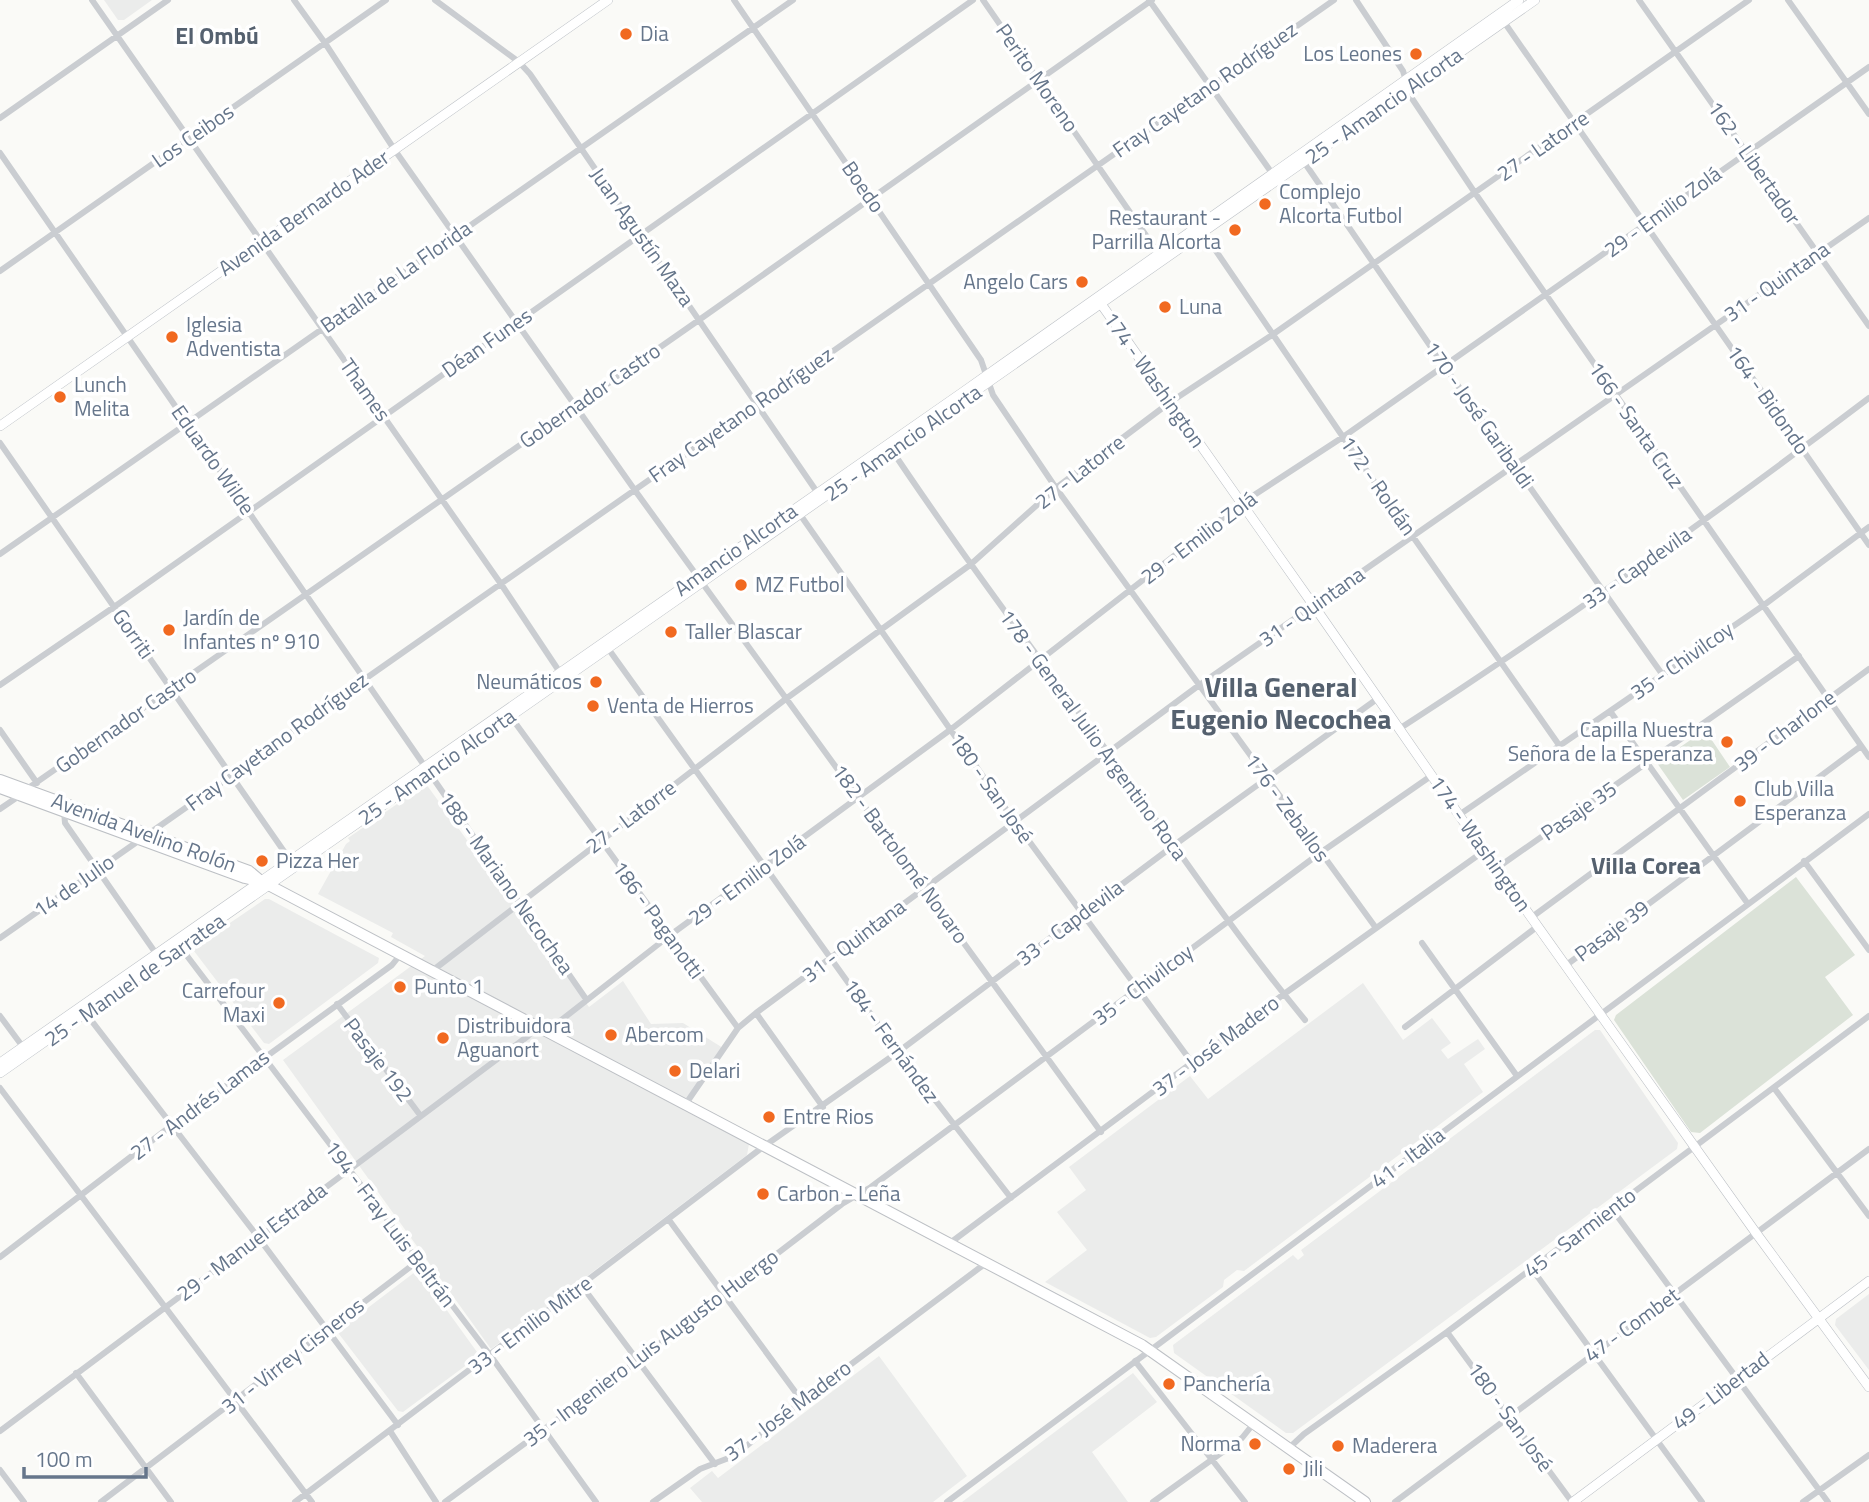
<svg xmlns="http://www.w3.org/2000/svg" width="1869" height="1502" viewBox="0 0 1869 1502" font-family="'Titillium Web',sans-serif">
  <rect width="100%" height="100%" fill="#fafaf7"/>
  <path fill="#ebeceb" d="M104 0H152L124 20H118Z
    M426 784 589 1007 623 981 651 1024 683 1023 723 1048 683 1110 749 1144 747 1155 491 1349 283 1060 425 956 391 937 393 933 318 894 346 844 350 841 348 838Z
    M265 899H269L379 958 378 963 269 1044 264 1043 194 951 196 946Z
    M1363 983 1403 1040 1432 1018 1451 1043 1441 1050 1448 1059 1478 1039 1485 1049 1464 1064 1483 1092 1244 1271 1237 1270 1224 1280 1223 1287 1156 1337 1150 1338 1045 1282 1087 1250 1057 1212 1086 1190 1069 1167 1190 1076 1208 1099Z
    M1595 1030H1600L1678 1143 1677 1149 1293 1433H1286L1174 1353 1173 1345 1293 1255 1298 1260 1304 1255 1301 1250Z
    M415 1272 420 1273 477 1352 476 1358 403 1412 398 1411 339 1334 340 1329Z
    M1869 1294V1370L1835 1325 1836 1319Z
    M879 1356 967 1476 933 1502H702L690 1488 712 1471 718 1478Z
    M1133 1373 1157 1402 1092 1452 1128 1502H962Z"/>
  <path fill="#dbe2d8" d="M1705 730 1730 767 1683 800 1657 763Z
    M1796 877 1855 955 1825 977 1853 1015 1700 1133 1691 1132 1614 1020 1616 1015Z"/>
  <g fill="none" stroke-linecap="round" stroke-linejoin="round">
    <defs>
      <path id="secondary" d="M1099 301 1314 606 1484 851 1756 1233 1869 1387
        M0 426 608 0
        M0 1063 963 392 1519 0
        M0 1073 1535 0
        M1573 1502 1869 1281"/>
      <path id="primary" d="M0 780 249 871 261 881 1142 1345 1365 1502
        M0 788 245 878 258 881"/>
    </defs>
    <use href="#secondary" stroke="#bcc0c6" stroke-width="10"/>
    <use href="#primary" stroke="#bdc0c5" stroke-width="12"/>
    <path stroke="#cacdd1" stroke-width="6" d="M92 0 501 584 561 674
      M294 0 325 43 394 149 634 489 1101 1132
      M435 0 519 62 530 74 819 495
      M734 0 981 360 993 395 1056 488 1376 928
      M983 0 1161 257
      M1149 0 1274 176
      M1356 0 1403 71 1411 97 1475 193 1869 757
      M1639 0 1869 326
      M1788 0 1869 114
      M1502 19 1869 545
      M0 118 168 0
      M0 153 586 999
      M1302 159 1444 366 1662 674
      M1201 229 1343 437 1559 745
      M0 271 386 0
      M0 443 290 860
      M891 449C960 552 1034 651 1107 751 1172 841 1234 934 1305 1020
      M799 513 1015 822 1193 1064
      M0 554 793 0
      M607 647 898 1052 1011 1198
      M0 685 114 607 973 0
      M1610 711 1748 904
      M508 713 738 1028
      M1399 729C1560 625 1716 514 1869 398
      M0 730 37 783
      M27 789 699 320 1152 0
      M0 809 19 796
      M64 811 65 823 157 955
      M1459 815 1764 605 1869 527
      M1804 861 1869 950
      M1497 868 1799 656
      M1532 917 1869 669
      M0 938 231 776 365 679 1334 0
      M1422 943 1517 1076
      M181 948 490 1355 596 1502
      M1565 966 1861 746
      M432 971 787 698 970 565 1056 488 1169 403 1272 335 1749 0
      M337 1004 420 1115
      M84 1011 258 1237 398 1425
      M756 1013 823 1107
      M0 1016 23 1047
      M1405 1027 1538 926
      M546 1032 669 936 950 730 1242 503 1343 437 1869 67
      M0 1088 312 1502
      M1774 1088 1869 1216
      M685 1105 738 1028 756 1013 1198 686 1869 218
      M1612 1209 1828 1502
      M669 1220 802 1401
      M950 1243 1284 994 1484 851
      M0 1257 171 1126 392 965 400 955
      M1532 1269 1702 1502
      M582 1286 715 1464
      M1447 1332 1572 1502
      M1135 1361 1245 1502
      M76 1373 171 1502
      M0 1431 528 1036 536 1027
      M390 1431 436 1502
      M1289 1448 1304 1434 1447 1332 1869 1016
      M0 1470 24 1502
      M101 1502 418 1261
      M295 1502 763 1147 898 1052 1173 846 1377 699
      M445 1502 637 1361 842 1204 871 1187 1320 853 1431 776
      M653 1502 700 1469 734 1456 802 1401 986 1263
      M947 1502 1869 814
      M1153 1502 1242 1438 1254 1423
      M1395 1502 1869 1149
      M1803 1502 1869 1455"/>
    <use href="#secondary" stroke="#fff" stroke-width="9"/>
    <use href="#primary" stroke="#fff" stroke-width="10"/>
  </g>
  <g fill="#f16920" stroke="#fff" stroke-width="2.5">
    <circle cx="626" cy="34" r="7"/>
    <circle cx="1416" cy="54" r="7"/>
    <circle cx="1265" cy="204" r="7"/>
    <circle cx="1235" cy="230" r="7"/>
    <circle cx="1082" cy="282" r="7"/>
    <circle cx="1165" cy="307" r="7"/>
    <circle cx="172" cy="337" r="7"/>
    <circle cx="60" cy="397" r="7"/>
    <circle cx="741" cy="585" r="7"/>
    <circle cx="169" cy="630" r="7"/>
    <circle cx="671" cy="632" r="7"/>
    <circle cx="596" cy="682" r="7"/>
    <circle cx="593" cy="706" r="7"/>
    <circle cx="1727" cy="742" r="7"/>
    <circle cx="1740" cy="801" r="7"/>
    <circle cx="262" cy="861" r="7"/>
    <circle cx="400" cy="987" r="7"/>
    <circle cx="279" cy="1003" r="7"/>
    <circle cx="611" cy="1035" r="7"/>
    <circle cx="443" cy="1038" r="7"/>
    <circle cx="675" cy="1071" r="7"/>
    <circle cx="769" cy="1117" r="7"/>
    <circle cx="763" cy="1194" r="7"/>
    <circle cx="1169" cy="1384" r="7"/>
    <circle cx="1255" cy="1444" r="7"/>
    <circle cx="1338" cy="1446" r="7"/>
    <circle cx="1289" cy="1469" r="7"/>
  </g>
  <g text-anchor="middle" stroke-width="7" stroke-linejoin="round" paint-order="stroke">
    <g font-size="21" fill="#66768b" stroke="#fff" text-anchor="start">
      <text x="640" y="41">Dia</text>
      <text x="1402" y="61" text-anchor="end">Los Leones</text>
      <text x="1279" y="199">Complejo<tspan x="1279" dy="24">Alcorta Futbol</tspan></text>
      <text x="1221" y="225" text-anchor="end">Restaurant -<tspan x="1221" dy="24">Parrilla Alcorta</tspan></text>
      <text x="1068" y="289" text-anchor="end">Angelo Cars</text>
      <text x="1179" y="314">Luna</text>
      <text x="186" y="332">Iglesia<tspan x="186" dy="24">Adventista</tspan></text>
      <text x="74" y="392">Lunch<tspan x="74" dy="24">Melita</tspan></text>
      <text x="755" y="592">MZ Futbol</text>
      <text x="183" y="625">Jardín de<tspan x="183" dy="24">Infantes nº 910</tspan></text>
      <text x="685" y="639">Taller Blascar</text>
      <text x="582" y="689" text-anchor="end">Neumáticos</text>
      <text x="607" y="713">Venta de Hierros</text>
      <text x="1713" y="737" text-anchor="end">Capilla Nuestra<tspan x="1713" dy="24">Señora de la Esperanza</tspan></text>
      <text x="1754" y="796">Club Villa<tspan x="1754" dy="24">Esperanza</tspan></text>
      <text x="276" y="868">Pizza Her</text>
      <text x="414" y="994">Punto 1</text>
      <text x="265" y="998" text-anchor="end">Carrefour<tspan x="265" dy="24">Maxi</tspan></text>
      <text x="457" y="1033">Distribuidora<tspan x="457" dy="24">Aguanort</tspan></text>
      <text x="625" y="1042">Abercom</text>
      <text x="689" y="1078">Delari</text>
      <text x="783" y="1124">Entre Rios</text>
      <text x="777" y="1201">Carbon - Leña</text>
      <text x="1183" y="1391">Panchería</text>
      <text x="1241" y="1451" text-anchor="end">Norma</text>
      <text x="1352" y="1453">Maderera</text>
      <text x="1303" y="1476">Jili</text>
    </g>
    <g font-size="21" fill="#66768b" stroke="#fff">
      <text transform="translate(1037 78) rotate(55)" y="7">Perito Moreno</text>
      <text transform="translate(1205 90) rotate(-35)" y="7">Fray Cayetano Rodríguez</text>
      <text transform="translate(1384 106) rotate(-35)" y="7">25 - Amancio Alcorta</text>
      <text transform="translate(193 136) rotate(-35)" y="7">Los Ceibos</text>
      <text transform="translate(1543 146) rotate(-35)" y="7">27 - Latorre</text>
      <text transform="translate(1754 163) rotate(55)" y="7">162 - Libertador</text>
      <text transform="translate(863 187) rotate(55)" y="7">Boedo</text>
      <text transform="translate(1663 212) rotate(-36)" y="7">29 - Emilio Zolá</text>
      <text transform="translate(304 213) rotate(-35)" y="7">Avenida Bernardo Ader</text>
      <text transform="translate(642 237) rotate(55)" y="7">Juan Agustín Maza</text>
      <text transform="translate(396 277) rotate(-35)" y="7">Batalla de La Florida</text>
      <text transform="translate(1777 282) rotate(-35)" y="7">31 - Quintana</text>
      <text transform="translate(487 343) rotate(-35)" y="7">Déan Funes</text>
      <text transform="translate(1154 380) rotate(55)" y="7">174 - Washington</text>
      <text transform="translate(365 390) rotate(55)" y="7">Thames</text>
      <text transform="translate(590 396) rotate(-35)" y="7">Gobernador Castro</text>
      <text transform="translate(1768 400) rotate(55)" y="7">164 - Bidondo</text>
      <text transform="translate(741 415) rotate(-35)" y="7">Fray Cayetano Rodríguez</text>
      <text transform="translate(1479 415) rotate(55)" y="7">170 - José Garibaldi</text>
      <text transform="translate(1636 425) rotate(55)" y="7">166 - Santa Cruz</text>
      <text transform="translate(903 443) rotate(-35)" y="7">25 - Amancio Alcorta</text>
      <text transform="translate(213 460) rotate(55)" y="7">Eduardo Wilde</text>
      <text transform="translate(1080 472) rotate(-38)" y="7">27 - Latorre</text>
      <text transform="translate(1378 486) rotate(55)" y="7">172 - Roldán</text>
      <text transform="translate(1199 538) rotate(-37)" y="7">29 - Emilio Zolá</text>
      <text transform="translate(736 550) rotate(-35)" y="7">Amancio Alcorta</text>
      <text transform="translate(1637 568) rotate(-35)" y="7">33 - Capdevila</text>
      <text transform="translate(1312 607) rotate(-35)" y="7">31 - Quintana</text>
      <text transform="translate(133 634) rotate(55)" y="7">Gorriti</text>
      <text transform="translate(1682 661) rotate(-35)" y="7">35 - Chivilcoy</text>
      <text transform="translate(126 721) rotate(-35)" y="7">Gobernador Castro</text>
      <text transform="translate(1785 731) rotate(-37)" y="7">39 - Charlone</text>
      <text transform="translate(1093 735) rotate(54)" y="7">178 - General Julio Argentino Roca</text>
      <text transform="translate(277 742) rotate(-36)" y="7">Fray Cayetano Rodríguez</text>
      <text transform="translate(437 767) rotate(-35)" y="7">25 - Amancio Alcorta</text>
      <text transform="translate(991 788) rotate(55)" y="7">180 - San José</text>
      <text transform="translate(1287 808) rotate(54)" y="7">176 - Zeballos</text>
      <text transform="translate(1579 811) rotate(-35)" y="7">Pasaje 35</text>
      <text transform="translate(631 817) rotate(-37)" y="7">27 - Latorre</text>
      <text transform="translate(144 833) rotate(20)" y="7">Avenida Avelino Rolón</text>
      <text transform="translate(1480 844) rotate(55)" y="7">174 - Washington</text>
      <text transform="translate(900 854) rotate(54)" y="7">182 - Bartolomé Novaro</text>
      <text transform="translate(747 880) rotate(-36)" y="7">29 - Emilio Zolá</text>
      <text transform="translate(506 883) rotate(55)" y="7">188 - Mariano Necochea</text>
      <text transform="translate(74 886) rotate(-35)" y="7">14 de Julio</text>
      <text transform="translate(658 920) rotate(54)" y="7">186 - Paganotti</text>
      <text transform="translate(1070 923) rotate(-37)" y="7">33 - Capdevila</text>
      <text transform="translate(1612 931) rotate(-37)" y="7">Pasaje 39</text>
      <text transform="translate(854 941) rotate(-37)" y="7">31 - Quintana</text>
      <text transform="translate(135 980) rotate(-35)" y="7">25 - Manuel de Sarratea</text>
      <text transform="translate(1143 985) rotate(-37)" y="7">35 - Chivilcoy</text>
      <text transform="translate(891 1041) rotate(54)" y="7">184 - Fernández</text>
      <text transform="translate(1216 1046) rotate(-37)" y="7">37 - José Madero</text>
      <text transform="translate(378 1060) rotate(53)" y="7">Pasaje 192</text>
      <text transform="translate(200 1105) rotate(-37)" y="7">27 - Andrés Lamas</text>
      <text transform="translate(1408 1158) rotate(-37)" y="7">41 - Italia</text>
      <text transform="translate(390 1224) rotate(53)" y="7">194 - Fray Luis Beltrán</text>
      <text transform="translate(1580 1233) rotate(-37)" y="7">45 - Sarmiento</text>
      <text transform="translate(252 1242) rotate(-37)" y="7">29 - Manuel Estrada</text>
      <text transform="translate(530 1325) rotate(-37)" y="7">33 - Emilio Mitre</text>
      <text transform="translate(1632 1325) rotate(-36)" y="7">47 - Combet</text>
      <text transform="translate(651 1348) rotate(-37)" y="7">35 - Ingeniero Luis Augusto Huergo</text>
      <text transform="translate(293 1356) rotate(-38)" y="7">31 - Virrey Cisneros</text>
      <text transform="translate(1721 1391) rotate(-37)" y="7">49 - Libertad</text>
      <text transform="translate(788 1411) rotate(-37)" y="7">37 - José Madero</text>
      <text transform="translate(1510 1417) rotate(54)" y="7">180 - San José</text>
    </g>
    <g font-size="23" font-weight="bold" fill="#55616f" stroke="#fff">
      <text x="217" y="44">El Ombú</text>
    </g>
    <g font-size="24" font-weight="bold" fill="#55616f" stroke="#fff">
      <text x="1646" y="874">Villa Corea</text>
    </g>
    <g font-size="28" font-weight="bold" fill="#55616f" stroke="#fff">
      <text x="1281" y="697">Villa General<tspan x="1281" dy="32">Eugenio Necochea</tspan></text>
    </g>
  </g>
  <path d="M24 1467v10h122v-10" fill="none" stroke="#66768b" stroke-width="3.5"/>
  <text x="35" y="1467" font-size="21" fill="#66768b" stroke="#ffffff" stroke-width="5" paint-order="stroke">100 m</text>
</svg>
